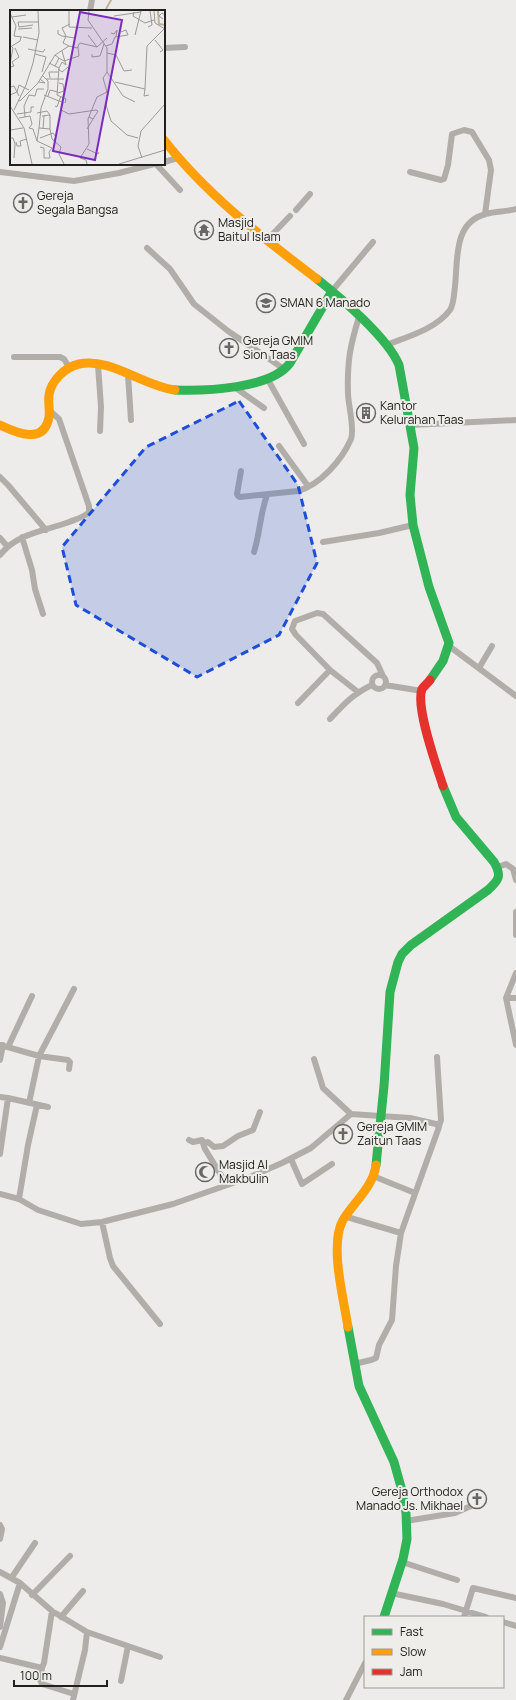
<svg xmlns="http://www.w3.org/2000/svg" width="516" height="1700" viewBox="0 0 516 1700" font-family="Manrope,sans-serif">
  <rect width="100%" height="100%" fill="#eeecea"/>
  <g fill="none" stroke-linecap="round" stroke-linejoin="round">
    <path stroke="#beb29f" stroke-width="2" d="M105 11 111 0"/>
    <path stroke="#b1aeaa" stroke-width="6" d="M90 11 92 0
      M164 48 185 47
      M164 162 178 158
      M156 164 180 190
      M0 172 74 181 119 173 154 164
      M410 172 441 180 444 179 448 165 452 134 464 130 472 132 489 160 491 170 485 214
      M296 210 310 194
      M267 240 290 216
      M147 248 170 269 194 304 228 331 284 369
      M332 291 373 242
      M386 345C407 337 436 329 450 310 454 304 454 294 455 286 458 260 453 222 486 214 496 211 506 212 516 209
      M14 357H60L64 359 69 367
      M98 365 101 407 100 431
      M128 375 131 420
      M267 378 304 444
      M233 386 264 408
      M411 425 516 420
      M279 446 308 486
      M241 471 237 494 238 496 240 497 298 491C320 485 342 460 351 439 355 428 348 405 348 393 347 362 350 346 359 317
      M0 477 8 485 46 530
      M22 537 32 570 35 589 43 614
      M0 538 7 546
      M323 542 379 533 413 525
      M254 552C260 533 260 514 267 495
      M0 555C17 533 45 531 69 522 76 519 83 518 89 512V506L59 419 49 410
      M449 646 516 696
      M479 668 492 646
      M372 682a7 7 0 1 1 14 0a7 7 0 1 1-14 0Z
      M385 685 422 691
      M358 692 330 670 296 635 292 629 295 621 317 613 323 614 377 663 383 676
      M298 703 330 670
      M330 719C344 704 353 694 372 685
      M498 867 506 864 513 869 516 880
      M516 912V935
      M516 973 506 998 516 1045
      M506 998H516
      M0 1045 39 1056 29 1103
      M8 1047 32 996
      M437 1057 441 1120 439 1126
      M314 1059 323 1088 351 1114
      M0 1060 3 1045
      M69 1069 70 1062 68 1060 39 1056 74 989
      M0 1097 8 1098 0 1154
      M8 1098 48 1107
      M189 1140 193 1142 202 1140 205 1149 227 1185
      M203 1143 208 1142 214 1147 223 1146 238 1136 253 1130 260 1112
      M291 1159 302 1184 332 1164
      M373 1176 415 1193
      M0 1194 19 1199 38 1210 81 1224 102 1222 173 1204 250 1177 282 1163 311 1148 351 1114 410 1118 436 1124 439 1127 401 1233
      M19 1199 28 1145 37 1105
      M347 1217 401 1233 396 1266 392 1320 379 1345 376 1358 371 1360 354 1364
      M102 1222 110 1258 113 1266 160 1324
      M406 1521 455 1513 471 1506
      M0 1525 2 1529 0 1539
      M402 1562 457 1580
      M0 1572 20 1583 52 1611 87 1632 85 1650 73 1700
      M12 1577 35 1543
      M391 1593 443 1604 486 1617
      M0 1594 3 1603 0 1627
      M32 1595 70 1556
      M61 1617 83 1591
      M464 1617 473 1588 516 1598
      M503 1622 516 1626
      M87 1632 160 1657
      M0 1647 20 1583
      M0 1658 42 1668 44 1663 52 1611
      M42 1668 40 1680 42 1684 74 1694
      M121 1681 128 1646
      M346 1700 365 1663"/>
    <path stroke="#30b455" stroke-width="9" d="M317 279C341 298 388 338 399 365L414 448 410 495 413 525 429 587 449 643 443 661 430 680
      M175 390C205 391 271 389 290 363L332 291
      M376 1165 384 1086 390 992 398 962 402 954 411 945 488 890C499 880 502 876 494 862L456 817 443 786
      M348 1327 359 1386 394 1462 401 1487 406 1513 407 1539 403 1559 384 1617"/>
    <path stroke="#ff9f0a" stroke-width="9" d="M164 140C206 194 263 238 317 279
      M0 425C17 433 44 445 49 417 50 410 48 402 49 395 51 381 65 367 79 364 110 357 143 386 175 390
      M348 1327C344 1300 329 1245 343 1220 354 1202 373 1187 376 1165"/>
    <path stroke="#e5322d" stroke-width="9" d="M430 680C428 683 424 686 422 689 415 707 437 767 443 786"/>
  </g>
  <path fill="#1d4ed8" fill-opacity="0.2" stroke="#1d4ed8" stroke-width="3" stroke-dasharray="8 5" stroke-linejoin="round" d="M239 401 298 485 317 563 279 635 197 677 76 605 62 547 146 447Z"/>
  <defs>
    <symbol id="church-ring" viewBox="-11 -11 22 22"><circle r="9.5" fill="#efede9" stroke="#696766" stroke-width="1.5"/><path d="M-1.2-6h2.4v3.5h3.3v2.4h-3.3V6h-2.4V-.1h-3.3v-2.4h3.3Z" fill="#696766"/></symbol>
    <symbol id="temple-ring" viewBox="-11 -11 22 22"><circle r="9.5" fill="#efede9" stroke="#696766" stroke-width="1.5"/><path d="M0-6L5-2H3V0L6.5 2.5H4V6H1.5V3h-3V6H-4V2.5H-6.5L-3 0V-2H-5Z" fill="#696766"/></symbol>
    <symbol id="school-ring" viewBox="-11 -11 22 22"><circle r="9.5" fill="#efede9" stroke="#696766" stroke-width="1.5"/><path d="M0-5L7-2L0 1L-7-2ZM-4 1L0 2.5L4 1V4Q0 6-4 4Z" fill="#696766"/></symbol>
    <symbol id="building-ring" viewBox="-11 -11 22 22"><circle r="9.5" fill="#efede9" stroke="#696766" stroke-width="1.5"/><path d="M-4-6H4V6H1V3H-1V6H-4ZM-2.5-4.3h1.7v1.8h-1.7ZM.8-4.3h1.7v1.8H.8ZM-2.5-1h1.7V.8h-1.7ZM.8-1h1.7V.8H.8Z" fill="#696766"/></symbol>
    <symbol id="mosque-ring" viewBox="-11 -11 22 22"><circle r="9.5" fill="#efede9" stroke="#696766" stroke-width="1.5"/><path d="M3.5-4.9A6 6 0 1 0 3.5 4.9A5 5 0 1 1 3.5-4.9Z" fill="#696766"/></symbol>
  </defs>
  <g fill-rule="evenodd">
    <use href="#church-ring" x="12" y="192" width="22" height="22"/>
    <use href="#temple-ring" x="193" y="219" width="22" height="22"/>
    <use href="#school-ring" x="255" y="292" width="22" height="22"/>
    <use href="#church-ring" x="218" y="337" width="22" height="22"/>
    <use href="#building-ring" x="355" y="402" width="22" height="22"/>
    <use href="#church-ring" x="332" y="1123" width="22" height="22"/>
    <use href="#mosque-ring" x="194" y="1161" width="22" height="22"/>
    <use href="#church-ring" x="466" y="1488" width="22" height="22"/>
  </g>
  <g text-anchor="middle" stroke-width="4" stroke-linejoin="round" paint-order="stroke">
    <g font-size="12" fill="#21201f" stroke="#efede9" text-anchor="start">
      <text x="37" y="200">Gereja<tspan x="37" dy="14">Segala Bangsa</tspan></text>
      <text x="218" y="227">Masjid<tspan x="218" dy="14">Baitul Islam</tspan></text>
      <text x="280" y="307">SMAN 6 Manado</text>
      <text x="243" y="345">Gereja GMIM<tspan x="243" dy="14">Sion Taas</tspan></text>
      <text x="380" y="410">Kantor<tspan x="380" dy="14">Kelurahan Taas</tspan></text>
      <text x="357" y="1131">Gereja GMIM<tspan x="357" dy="14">Zaitun Taas</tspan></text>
      <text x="219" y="1169">Masjid Al<tspan x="219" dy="14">Makbulin</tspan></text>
      <text x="463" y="1496" text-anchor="end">Gereja Orthodox<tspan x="463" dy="14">Manado Js. Mikhael</tspan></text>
    </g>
  </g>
  <g transform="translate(10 10)">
    <rect width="155" height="155" fill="#eeecea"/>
    <path fill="none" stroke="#beb29f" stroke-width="2" d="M148 1 149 14 155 15"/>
    <path fill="none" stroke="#9c9a99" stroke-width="1" d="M59 1V17L82 18M144 1 145 13 155 19M124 2 123 6 135 13 144 10M0 3 6 16 4 26 12 27M104 6 131 2M2 7 16 5M153 9 149 6 152 3 155 5M23 15 9 17 8 12H28M138 17 142 15 140 1M8 19 22 18M48 20V24L52 26 65 28M101 23 104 24 107 20 106 27M78 25 87 37M125 25 131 1M13 27 28 30M145 30 153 40 150 42M0 35 3 38 0 54M2 36 10 31 11 27M59 36 53 33 56 26 52 18 60 14M96 36 102 34 105 27 118 25 116 20 111 22M18 39 33 42 35 39M97 43 106 45 114 61 122 60M25 44 36 47 32 62M82 44V47L90 46 94 34M49 48 54 51 69 46 68 37M39 53 49 58 47 85 56 89 55 93M45 56 49 48 45 45M0 57 4 56 2 52 9 47 5 38M49 58 52 52 56 55 52 41M48 59 52 62 58 57M97 62 113 86 125 92M40 68 39 62H48M36 69H54M29 72 35 73 30 69M105 72 135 79 137 36 154 19M0 77 4 76 9 86M135 79 134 86 139 85M98 81 96 95 101 111 117 125 128 128M48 83 54 81 53 74 49 73M0 85 7 82 9 75 19 80M34 85 49 91 47 97 45 96M38 86 40 80 48 82M51 86 49 91 53 92 51 100 59 104 86 100 88 101 83 109M8 90 10 91 28 73 45 45 59 36 67 38 70 33 87 37 97 28M0 96 14 118 22 154M4 100 16 75 23 53 29 23 28 1M27 103 37 101 40 105M7 104 21 102V97H24M32 106 40 105V119M15 107 14 96 19 85 25 86 27 79H34M9 108 20 106 22 114 19 118 23 119 27 131 42 138 39 142 40 148H34V138L30 137M29 118 31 98 38 79V71L32 65M33 119 34 106M77 119 83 109 79 107M0 120 13 118M0 128H3L5 134 4 148M30 128 43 123 46 127 44 130M27 131 29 118 40 119 42 129 51 137 49 144 54 154M6 132 7 136H11L10 131 17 129M77 139 88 144 89 142M132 148 128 136 131 121 155 94M77 154 76 150 70 148 79 134 78 109 87 87 97 82 93 68 97 62V38L78 10 79 1M109 154 155 140"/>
    <path fill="#7b2cbf" fill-opacity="0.15" stroke="#7b2cbf" stroke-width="2" d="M70 2 112 10 85 150 43 141Z"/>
    <rect width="155" height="155" fill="none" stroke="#21201f" stroke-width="2"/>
  </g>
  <rect x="364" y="1616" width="140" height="72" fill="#efede9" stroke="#9d9b98"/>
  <rect x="372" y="1629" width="20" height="6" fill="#30b455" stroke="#9d9b98"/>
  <text x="400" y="1636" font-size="12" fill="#21201f">Fast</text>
  <rect x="372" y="1649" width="20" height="6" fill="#ff9f0a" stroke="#9d9b98"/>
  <text x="400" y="1656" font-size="12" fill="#21201f">Slow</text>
  <rect x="372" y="1669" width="20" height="6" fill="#e5322d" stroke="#9d9b98"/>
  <text x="400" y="1676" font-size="12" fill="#21201f">Jam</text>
  <path d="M14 1680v6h93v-6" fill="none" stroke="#21201f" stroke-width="2"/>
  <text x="20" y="1680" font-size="12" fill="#21201f" stroke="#efede9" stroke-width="3" paint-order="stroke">100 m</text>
</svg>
